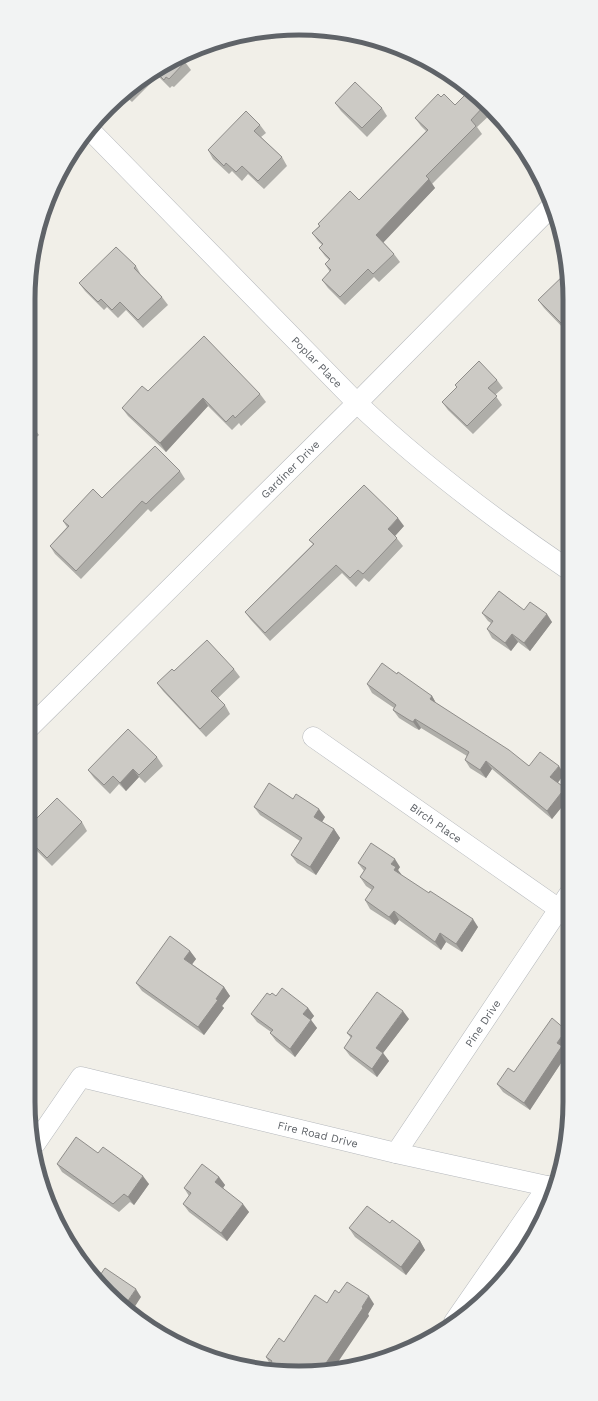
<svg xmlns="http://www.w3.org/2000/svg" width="598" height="1401" viewBox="0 0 598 1401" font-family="'Work Sans',sans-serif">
  <rect width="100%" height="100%" fill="#f1efe8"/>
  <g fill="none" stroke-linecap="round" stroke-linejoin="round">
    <defs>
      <g id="street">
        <path id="s1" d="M89 129 357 403C422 465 494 519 569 570"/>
        <path id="s2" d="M28 729 357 403 551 207"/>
        <path id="s3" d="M313 737 559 909"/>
        <path id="s4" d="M35 1144 81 1077 396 1153 556 1188"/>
        <path id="s5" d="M396 1153 569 894"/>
        <path d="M454 1322 548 1186"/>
      </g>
    </defs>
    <use href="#street" stroke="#b5b8bc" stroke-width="21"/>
    <use href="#street" stroke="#fff" stroke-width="20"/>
  </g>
  <path fill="#afaea9" d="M179 56 185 62 191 70 174 87 172 86 170 88 158 76 132 102 123 94 134 84Z
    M469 91 487 106 492 113 477 127 482 134 432 184 435 188 383 242 394 254 400 262 379 282 374 277 345 305 328 288 322 280 330 272 325 264 329 260 325 256 319 248 322 245 318 241 312 233 319 226 318 224 359 200 426 131 421 126 415 118 441 97 455 105Z
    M335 103 382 108 387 116 367 137 341 111Z
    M260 125 266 133 261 137 282 157 287 166 264 189 248 174 242 181 232 171 229 174 213 159 208 150Z
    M52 190 57 196 44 208Z
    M136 266 141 275 162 297 168 305 143 328 126 310 118 318 107 307 104 310 85 291 79 283Z
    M568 273V332H567L544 308 538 300Z
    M497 380 503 388 495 395 502 405 473 434 448 410 442 402 457 388 455 385Z
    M148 391 260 394 266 402 241 426 239 423 232 430 208 406 166 452 128 416 122 408Z
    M28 422 33 427 39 435 28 445Z
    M180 471 185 479 151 512 148 509 81 579 55 554 50 546 67 527 63 521 102 498Z
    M404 526 395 536 403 546 369 582 364 578 356 587 342 573 270 641 251 620 245 612 313 544 309 540Z
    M524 610 552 622 530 651 518 642 511 651 492 638 487 629 491 623 488 621 482 613Z
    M28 616 34 624 28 629Z
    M234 669 240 677 218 698 225 705 230 714 206 737 163 691 157 683 174 671Z
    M397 674 432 696 436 703 529 766 564 774 558 783 565 788 569 794V798L552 819 492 769 486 778 470 768 465 760 467 756 421 728 419 730 415 728 399 718 393 710 394 708 372 693 367 684Z
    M157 757 163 766 145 783 139 777 126 791 119 784 110 794 94 778 88 770Z
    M293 799 325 817 322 822 334 829 340 838 316 875 297 863 291 855 300 841 260 815 254 807Z
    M82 822 87 831 52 866 28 842V827Z
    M358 863 400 867 398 870 401 875 478 927 462 952 446 942 441 950 399 920 395 925 370 909 365 900 372 890 366 886 360 877 364 871Z
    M190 951 196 959 192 964 224 987 230 996 222 1006 224 1008 204 1035 142 991 136 983Z
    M276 996 308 1008 314 1016 311 1020 317 1028 295 1057 276 1041 270 1033 271 1032 257 1022 251 1014Z
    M409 1019 383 1053 389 1061 377 1077 350 1056 344 1048 351 1038 347 1033Z
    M570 1035V1040L564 1049 567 1054 530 1110 503 1092 497 1084 514 1072Z
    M98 1153 149 1184 134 1205 130 1202 119 1212 62 1172 57 1164Z
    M219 1177 225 1185 223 1188 249 1212 227 1241 189 1212 183 1204 189 1196 184 1188Z
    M390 1223 420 1241 425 1250 406 1275 355 1237 349 1228Z
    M327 1303 374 1304 368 1314 369 1316 270 1364 266 1357 284 1342Z"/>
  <path fill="#8f8d8a" d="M429 179 435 188 382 244 376 235Z
    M203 398 208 406 166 452 160 443Z
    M398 518 404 526 394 537 388 529Z
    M547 614 552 622 530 651 524 643Z
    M512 634 518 642 511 651 505 643Z
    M432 696 437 705 430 699Z
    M415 719 421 728 419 730 413 722Z
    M486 761 492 769 486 778 480 770Z
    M559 766 564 774 556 785 550 777Z
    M133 769 139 777 126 791 120 783Z
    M565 788 569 794V798L552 819 547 811Z
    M319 809 325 817 320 825 314 817Z
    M334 829 340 838 316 875 310 867Z
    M395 859 400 867 398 870 402 875 394 870 391 864Z
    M394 911 399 920 395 925 389 917Z
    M473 919 478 927 462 952 456 944Z
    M440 933 446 942 441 950 435 942Z
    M190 951 196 959 190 967 184 959Z
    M224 987 230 996 222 1006 224 1008 204 1035 198 1027 216 999Z
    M308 1008 314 1016 309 1022 303 1014Z
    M403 1011 409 1019 383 1053 389 1061 377 1077 372 1069 376 1048Z
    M311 1020 317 1028 295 1057 290 1049Z
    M566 1030 570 1035V1040L564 1049 567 1054 530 1110 524 1103 557 1043Z
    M143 1176 149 1184 134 1205 128 1197Z
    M219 1177 225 1185 221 1191 215 1182Z
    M243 1204 249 1212 227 1241 221 1233Z
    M420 1241 425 1250 406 1275 401 1267Z
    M91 1273 97 1281H96L90 1274Z
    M136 1289 141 1297 132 1311 125 1305Z
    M369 1296 374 1304 368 1314 369 1316 334 1368 322 1369Z"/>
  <path fill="#cccac5" stroke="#8f8d8a" d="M179 56 185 62 169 79 166 77 164 80 155 71Z
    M139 81 126 94 124 93 134 84Z
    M355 82 382 108 362 128 335 103Z
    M469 91 485 105 471 120 476 126 426 176 429 179 376 235 394 254 373 274 368 269 340 297 322 280 331 270 325 264 330 259 319 248 323 244 312 233 320 226 318 224 350 191 359 200 428 130 415 118 438 94 441 97 444 94 455 105Z
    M246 111 260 125 254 131 282 157 258 181 242 166 236 172 226 163 224 166 208 150Z
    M116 247 136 266 134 268 162 297 138 320 120 302 112 310 101 299 98 302 79 283Z
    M567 272 568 273V318L562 324 538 300Z
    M204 336 260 394 235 418 233 415 226 422 203 398 160 443 122 408 142 386 148 391Z
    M479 361 497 380 488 388 497 396 467 426 442 402 457 387 455 385Z
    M28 422 33 427 28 431Z
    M155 446 180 471 146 504 142 501 76 571 50 546 69 526 63 521 93 489 102 498Z
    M364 485 398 518 388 529 397 538 363 574 358 570 350 578 336 565 265 633 245 612 314 544 309 540Z
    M499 591 524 610 530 602 547 614 524 643 512 634 505 643 487 629 493 621 482 613Z
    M207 640 234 669 211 691 225 705 200 729 157 683 172 669 174 671Z
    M382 663 397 674 398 672 432 696 430 699 509 750 529 766 540 752 559 766 550 777 565 788 547 811 486 761 480 770 465 760 469 752 415 719 413 722 409 720 393 710 396 705 367 684Z
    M128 729 157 757 139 775 133 769 120 783 113 776 104 785 88 770Z
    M269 783 293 799 296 794 319 809 314 817 334 829 310 867 291 855 302 838 254 807Z
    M57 798 82 822 47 858 28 839V827Z
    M371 843 395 859 391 864 396 867 394 870 429 893 430 891 473 919 456 944 440 933 435 942 394 911 389 917 365 900 374 887 360 877 366 868 358 863Z
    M170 936 190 951 184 959 224 987 216 999 218 1000 198 1027 136 983Z
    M282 988 308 1008 303 1014 311 1020 290 1049 270 1033 273 1030 251 1014 267 993 270 995 272 993 276 996Z
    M377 992 403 1011 376 1048 383 1053 372 1069 344 1048 352 1036 347 1033Z
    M552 1018 566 1030 557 1043 562 1046 524 1103 497 1084 508 1068 514 1072Z
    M76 1137 98 1153 103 1147 143 1176 128 1197 124 1194 113 1204 57 1164Z
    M202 1164 219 1177 215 1182 243 1204 221 1233 183 1204 191 1193 184 1188Z
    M367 1206 390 1223 392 1220 420 1241 401 1267 349 1228Z
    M105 1268 136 1289 125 1305 96 1281Z
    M347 1282 369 1296 362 1307 363 1308 322 1369 266 1371 272 1361 266 1357 279 1338 284 1342 315 1295 327 1303 335 1290 339 1293Z"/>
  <g text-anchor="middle" stroke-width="4" stroke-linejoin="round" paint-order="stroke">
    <g font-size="11" fill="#5f6368" stroke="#fff">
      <text dy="4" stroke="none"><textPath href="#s1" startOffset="326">Poplar Place</textPath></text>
      <text dy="4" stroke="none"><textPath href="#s2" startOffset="369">Gardiner Drive</textPath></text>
      <text dy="4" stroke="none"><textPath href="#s3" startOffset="150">Birch Place</textPath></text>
      <text dy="4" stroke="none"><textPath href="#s5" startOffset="156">Pine Drive</textPath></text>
      <text dy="4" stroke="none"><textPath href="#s4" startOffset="325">Fire Road Drive</textPath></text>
    </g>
  </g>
  <path d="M0 0H598V1401H0ZM299 35H299A264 264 0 0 1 563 299V1102A264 264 0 0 1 299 1366H299A264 264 0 0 1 35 1102V299A264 264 0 0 1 299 35Z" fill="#f2f3f3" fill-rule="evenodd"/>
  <path fill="none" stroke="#5f6368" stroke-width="5" d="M299 35H299A264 264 0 0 1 563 299V1102A264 264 0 0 1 299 1366H299A264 264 0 0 1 35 1102V299A264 264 0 0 1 299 35Z"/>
</svg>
